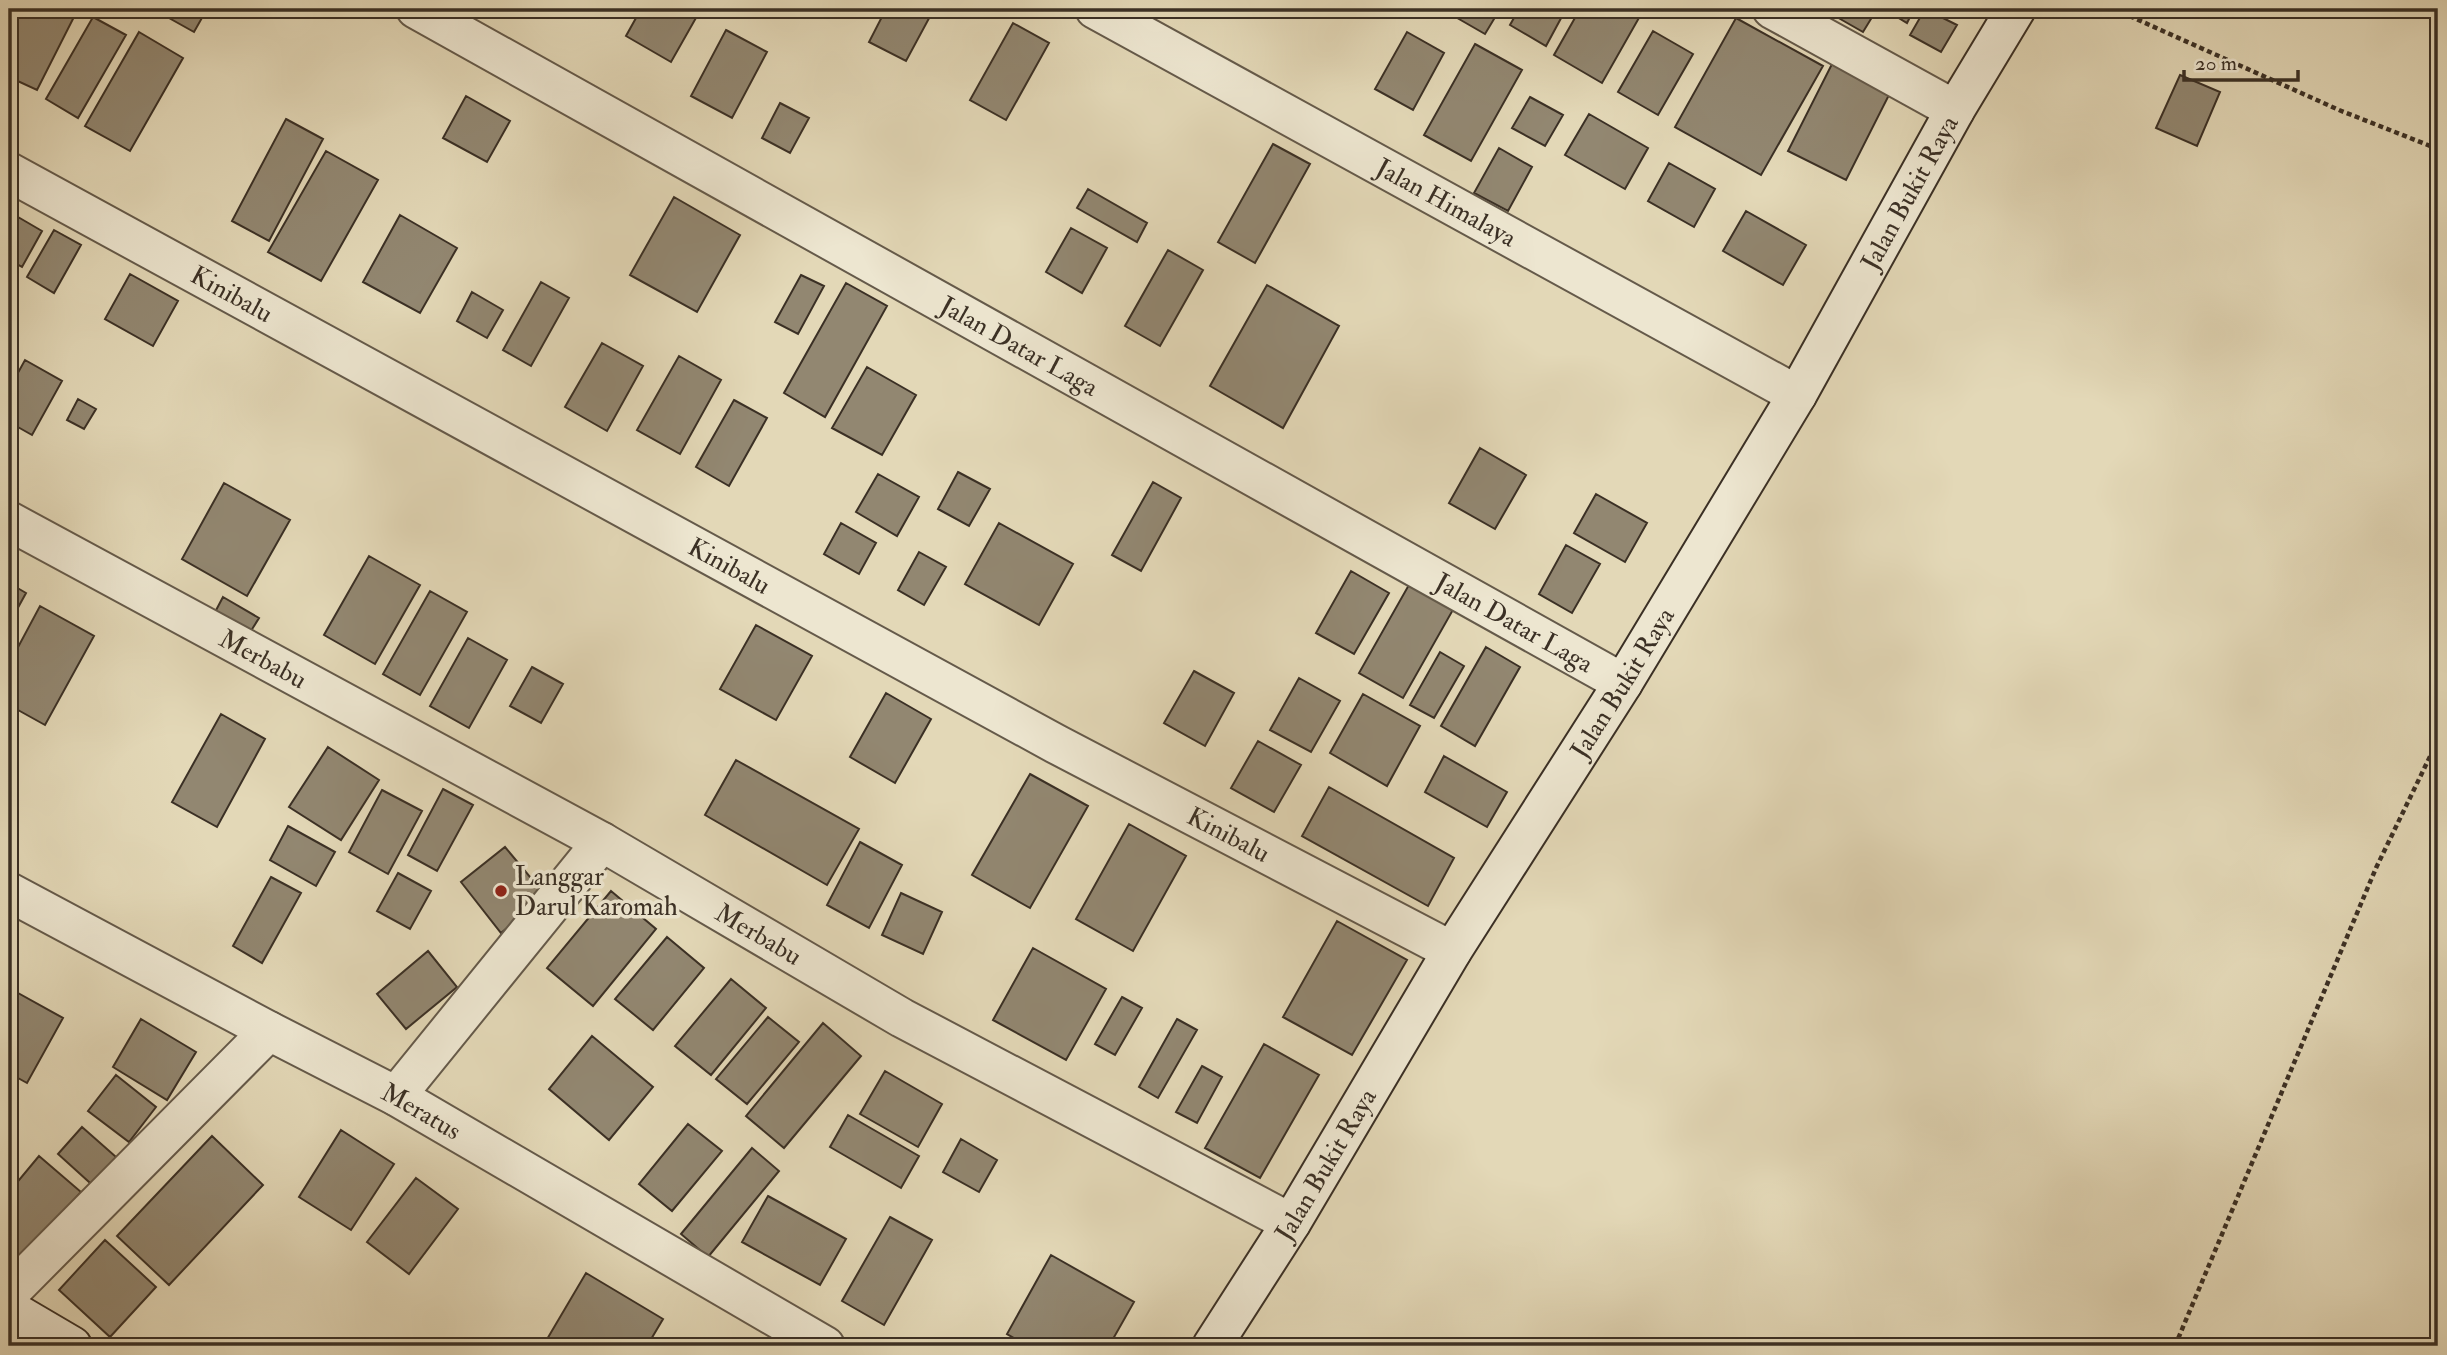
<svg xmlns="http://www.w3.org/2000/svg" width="2447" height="1355" viewBox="0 0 2447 1355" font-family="'IM FELL Double Pica',serif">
  <rect width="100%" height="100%" fill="#e3d8b7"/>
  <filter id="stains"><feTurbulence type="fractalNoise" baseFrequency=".00286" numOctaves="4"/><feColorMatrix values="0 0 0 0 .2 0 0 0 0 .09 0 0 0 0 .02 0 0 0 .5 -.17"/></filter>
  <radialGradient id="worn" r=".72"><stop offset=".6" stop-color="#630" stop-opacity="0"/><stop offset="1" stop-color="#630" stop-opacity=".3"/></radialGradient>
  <path fill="#928771" stroke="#3b3025" stroke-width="2" d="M11 9H78L37 90 9 77V14Z
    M153 9H207L194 32Z
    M641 9H701L671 62 626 36Z
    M886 9H934L906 61 869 42Z
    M1456 9H1500L1485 34 1452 15Z
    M1519 9H1566L1546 46 1510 25Z
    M1580 9H1644L1602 83 1554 55Z
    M1839 9H1877L1863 32 1835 16Z
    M1884 9H1914L1907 23Z
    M1925 9 1957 25 1941 52 1910 35Z
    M93 17 126 35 78 118 46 99Z
    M1736 18 1823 66 1761 175 1675 127Z
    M1013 23 1049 43 1006 120 970 100Z
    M726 30 767 52 732 118 691 96Z
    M1653 31 1693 54 1658 115 1618 92Z
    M139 32 183 58 130 151 85 126Z
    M1407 32 1444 53 1413 110 1375 89Z
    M1475 44 1522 70 1471 161 1424 135Z
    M1834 60 1892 89 1846 180 1788 151Z
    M2180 75 2220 92 2197 146 2156 128Z
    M466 96 510 121 487 162 443 138Z
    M1530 97 1563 115 1545 146 1512 128Z
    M780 103 809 118 790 153 762 138Z
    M1589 114 1648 148 1625 189 1565 155Z
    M286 119 323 139 269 241 232 221Z
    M1273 144 1310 164 1255 263 1218 242Z
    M1499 148 1532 167 1508 211 1474 193Z
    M326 151 378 180 321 281 268 252Z
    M1669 163 1715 189 1694 227 1648 201Z
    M1088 189 1147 223 1137 242 1077 208Z
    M674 197 740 235 697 312 630 275Z
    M1746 211 1806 245 1783 285 1723 251Z
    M400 215 457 248 420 313 363 282Z
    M18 217 42 231 22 267 9 260V233Z
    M1071 228 1107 248 1082 293 1046 272Z
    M54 230 81 245 54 293 27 277Z
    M1168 250 1203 270 1160 346 1125 326Z
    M130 274 178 301 153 346 105 319Z
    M801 275 824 286 798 334 775 322Z
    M541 282 569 298 531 366 503 350Z
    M846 283 887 306 825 417 784 393Z
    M1267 285 1339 326 1283 428 1210 386Z
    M472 292 503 310 487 338 457 321Z
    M602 343 643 366 607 431 565 407Z
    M679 356 721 380 680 454 637 430Z
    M25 360 62 381 32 435 9 422V389Z
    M867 367 916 395 882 455 832 428Z
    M78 399 96 409 84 429 67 420Z
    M734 400 767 418 729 486 696 467Z
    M1480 448 1526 475 1495 529 1449 503Z
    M958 472 990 489 969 526 938 509Z
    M878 474 919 497 897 536 856 512Z
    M1153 482 1181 498 1141 571 1112 555Z
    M224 483 290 520 247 596 182 559Z
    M1596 494 1647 523 1625 562 1574 533Z
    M841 523 876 543 859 574 824 554Z
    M999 523 1073 564 1039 625 965 584Z
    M1566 545 1600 564 1572 613 1539 594Z
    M919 552 946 567 924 605 898 590Z
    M369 556 420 585 375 664 324 635Z
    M1351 571 1389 593 1354 654 1316 633Z
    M9 583 26 593 9 624Z
    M1410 583 1454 608 1403 698 1359 673Z
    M430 591 467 612 420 695 383 674Z
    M223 597 259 618 249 634 214 614Z
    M40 606 94 636 45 725 9 705V664Z
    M756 625 812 656 776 720 720 689Z
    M468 638 507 660 469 728 430 706Z
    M1486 647 1520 667 1475 746 1441 726Z
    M1440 652 1464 666 1434 718 1410 705Z
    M532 667 563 684 541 723 510 706Z
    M1194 671 1234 693 1205 746 1164 723Z
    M1299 678 1340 701 1311 752 1270 730Z
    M886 693 931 719 895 783 850 757Z
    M1363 694 1420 726 1387 786 1330 753Z
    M221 714 265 739 217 827 172 802Z
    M1258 741 1301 765 1274 812 1231 788Z
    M328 747 379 780 341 840 289 807Z
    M1444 756 1507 792 1487 827 1425 792Z
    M736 760 859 829 827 885 705 815Z
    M1030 774 1088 806 1030 908 972 875Z
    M1329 787 1454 858 1428 906 1302 836Z
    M443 789 473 805 437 871 408 855Z
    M382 790 422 811 388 874 349 852Z
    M1129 824 1186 856 1133 951 1076 919Z
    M288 826 335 852 316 886 270 860Z
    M860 842 902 865 869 928 827 905Z
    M505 847 546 896 501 933 461 882Z
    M398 873 431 891 410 929 377 911Z
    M271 877 301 893 262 963 233 946Z
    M611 891 656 929 593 1006 547 968Z
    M901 893 942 912 923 954 882 935Z
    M1337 921 1407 960 1352 1055 1283 1017Z
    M667 937 704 968 653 1030 615 999Z
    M1033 948 1106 989 1066 1060 993 1020Z
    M428 951 457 987 406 1029 377 994Z
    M731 979 766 1008 711 1075 675 1046Z
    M9 988 63 1018 27 1083 9 1073Z
    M1122 997 1142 1008 1115 1055 1095 1044Z
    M768 1017 799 1042 747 1104 716 1079Z
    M141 1019 196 1052 167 1100 113 1067Z
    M1177 1019 1197 1030 1158 1098 1139 1087Z
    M823 1023 861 1056 784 1148 746 1116Z
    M592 1036 653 1087 609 1140 549 1089Z
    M1264 1044 1319 1075 1260 1178 1205 1148Z
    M1202 1066 1222 1077 1197 1123 1176 1112Z
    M885 1071 942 1104 918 1147 860 1114Z
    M116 1075 156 1107 129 1142 88 1111Z
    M848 1115 919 1156 901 1188 830 1147Z
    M688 1124 722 1151 672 1211 639 1184Z
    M82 1127 124 1164 99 1191 58 1154Z
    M341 1130 394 1164 351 1230 299 1197Z
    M212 1136 263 1185 169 1285 117 1236Z
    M961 1139 997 1160 979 1192 943 1172Z
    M752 1148 779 1171 708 1257 681 1234Z
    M39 1156 81 1192 22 1260 9 1249V1192Z
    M416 1178 458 1209 409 1274 367 1242Z
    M768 1196 846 1239 820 1285 742 1242Z
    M890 1217 932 1240 884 1325 842 1301Z
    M105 1240 156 1287 110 1337 59 1290Z
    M1051 1255 1134 1302 1109 1346H1028L1007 1334Z
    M586 1273 663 1319 647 1346H543Z"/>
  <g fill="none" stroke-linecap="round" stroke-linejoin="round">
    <defs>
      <g id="street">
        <path id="s1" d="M416 9 1623 683"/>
        <path id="s2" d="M1095 9 1797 395"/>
        <path d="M1772 9 1955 110"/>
        <path id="s3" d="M9 172 1056 744 1452 951"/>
        <path id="s4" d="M9 521 602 842 902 1018 1291 1223"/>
        <path id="s5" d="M9 892 269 1031 396 1096 825 1346"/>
        <path d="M396 1096 602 842"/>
        <path d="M9 1293 269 1031"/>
      </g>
      <g id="secondary">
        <path d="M9 1309 72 1346"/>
        <path id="s6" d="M1212 1346 1291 1223 1452 951 1623 683 1797 395 1955 110 2016 9"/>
      </g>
    </defs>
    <use href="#street" stroke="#655a4a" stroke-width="42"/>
    <use href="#secondary" stroke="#3b3025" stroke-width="42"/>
    <path stroke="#3b3025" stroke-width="4.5" stroke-dasharray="5 3.5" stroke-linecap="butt" d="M2114 9 2339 110 2438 149
      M2175 1346 2376 868 2438 740"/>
    <use href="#street" stroke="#ede6d0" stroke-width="38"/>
    <use href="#secondary" stroke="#ede6d0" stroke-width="38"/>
  </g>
  <circle fill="#8f2418" stroke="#ede6d0" stroke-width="2.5" cx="501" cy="891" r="7"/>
  <g text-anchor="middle" stroke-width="7" stroke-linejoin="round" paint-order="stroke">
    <g font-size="26" fill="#3b3025" stroke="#ede6d0">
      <text dy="9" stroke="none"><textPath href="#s6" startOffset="1348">Jalan Bukit Raya</textPath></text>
      <text dy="9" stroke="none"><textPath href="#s2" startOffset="401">Jalan Himalaya</textPath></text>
      <text dy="9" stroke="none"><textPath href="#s3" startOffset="254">Kinibalu</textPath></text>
      <text dy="9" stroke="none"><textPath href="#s1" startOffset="691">Jalan Datar Laga</textPath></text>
      <text dy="9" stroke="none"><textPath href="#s3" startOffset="821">Kinibalu</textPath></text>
      <text dy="9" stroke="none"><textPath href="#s1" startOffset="1258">Jalan Datar Laga</textPath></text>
      <text dy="9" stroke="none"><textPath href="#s4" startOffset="289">Merbabu</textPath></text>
      <text dy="9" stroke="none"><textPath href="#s6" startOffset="780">Jalan Bukit Raya</textPath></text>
      <text dy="9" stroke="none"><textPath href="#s3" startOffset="1388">Kinibalu</textPath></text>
      <text dy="9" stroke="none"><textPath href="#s4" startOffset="856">Merbabu</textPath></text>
      <text dy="9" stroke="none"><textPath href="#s5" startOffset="467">Meratus</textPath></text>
      <text dy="9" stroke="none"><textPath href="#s6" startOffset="214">Jalan Bukit Raya</textPath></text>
    </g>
    <g font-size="26" fill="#3b3025" stroke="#ede6d0" text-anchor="start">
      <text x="515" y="885">Langgar<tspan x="515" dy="30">Darul Karomah</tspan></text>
    </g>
  </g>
  <rect width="2447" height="1355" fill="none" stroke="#e3d8b7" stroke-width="35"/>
  <rect x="10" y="10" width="2426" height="1334" fill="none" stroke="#3b3025" stroke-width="3.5"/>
  <rect x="18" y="18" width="2412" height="1320" fill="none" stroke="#3b3025" stroke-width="2"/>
  <path d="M2184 70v10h114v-10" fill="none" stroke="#3b3025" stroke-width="3.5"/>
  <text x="2195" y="70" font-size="21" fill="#3b3025" stroke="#ede6d0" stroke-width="5" paint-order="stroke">20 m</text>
  <rect width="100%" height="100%" filter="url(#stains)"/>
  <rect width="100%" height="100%" fill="url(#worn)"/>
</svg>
